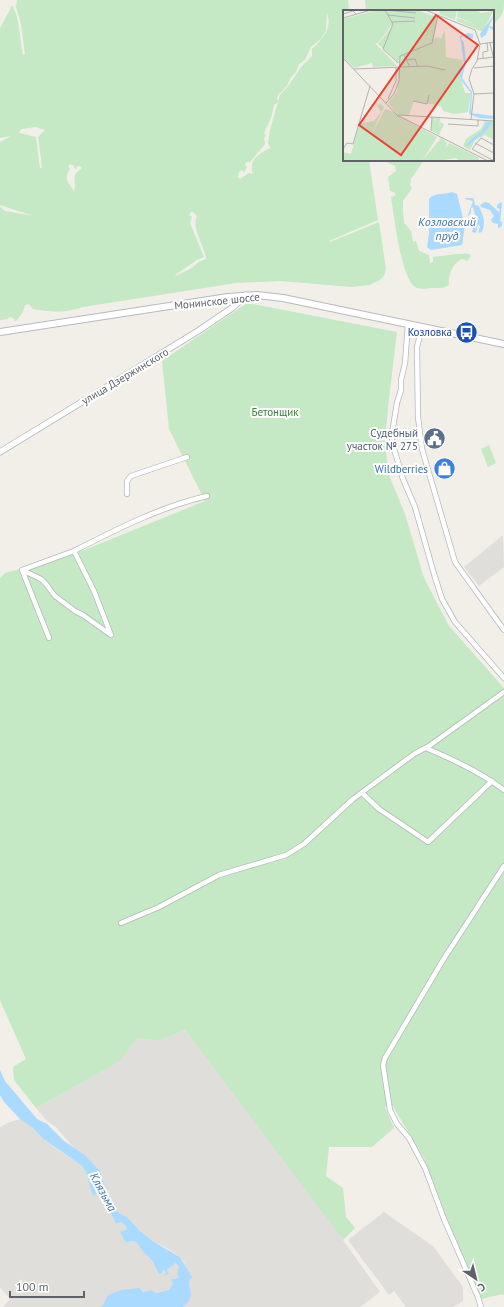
<svg xmlns="http://www.w3.org/2000/svg" width="504" height="1307" viewBox="0 0 504 1307" font-family="'PT Sans',sans-serif">
  <rect width="100%" height="100%" fill="#f1efe8"/>
  <path fill="#e0deda" d="M503 535 504 567 479 586 464 567Z
    M185 1030 343 1240 380 1292 360 1307H183L185 1304 189 1282 191 1279 184 1262 180 1257 167 1248 154 1242 139 1230 127 1218 119 1213 106 1189 100 1171 85 1155 75 1149 56 1127 47 1121 36 1108 119 1062 138 1038 159 1041Z
    M20 1119 33 1128 42 1138 55 1148 82 1166 86 1172 93 1195 99 1191 104 1198 116 1224 121 1222 125 1225 127 1229 120 1232 126 1243 132 1241 136 1242 144 1253 151 1259 159 1274 162 1271 164 1270 166 1272 164 1275 169 1273 167 1270 171 1265 175 1263 180 1266 177 1275 180 1276 178 1278H173V1284L170 1290 156 1293 151 1290 143 1292 140 1291 100 1307H3L10 1299 0 1287V1127L10 1122Z
    M384 1212 433 1246 463 1287V1301L453 1307H406L394 1291 389 1295 348 1240Z"/>
  <path fill="#c5e8c5" fill-rule="evenodd" d="M17 0H348L349 11H344V160H369L378 220 329 241 330 242 379 222 386 269 384 276 380 280 369 285 352 287 280 281 236 283 83 307C66 313 50 312 33 309L29 304 25 305 23 312 17 320 15 321 13 318 9 317 8 319 0 320V207L5 211 34 216 0 205V142L11 136 0 138V28C4 20 9 13 12 5 21 21 19 38 23 55L25 54 21 24 16 7ZM327 13C333 28 322 39 312 49V56L301 67 289 85 280 95 270 130 268 143 271 150 269 148C259 155 248 159 253 174L249 173 240 179 238 177 239 172 242 170 244 173 247 167 245 165 246 162H250L265 144 264 138 266 135 264 133 271 118 274 105 278 102 277 98 279 94 287 86 291 77 296 72 299 64 305 60 311 47 321 39 326 30ZM36 127 45 130 38 137 42 167 40 169 36 137 19 133 21 129ZM70 164 73 165 75 169H76L77 166 81 167V169C69 177 78 183 74 191 67 181 64 180 70 168L68 166ZM192 211 197 216C191 229 205 246 206 259 197 261 196 266 188 270 184 272 181 273 176 276L175 275 197 260 204 257 190 223 192 217 189 215Z
    M365 0H504C504 12 503 16 493 24V11H366Z
    M386 160H424L411 179 410 185 412 188 403 201V211L404 223 411 231 413 242 416 241 419 251 429 255 430 263 433 262V257C445 256 457 253 469 254L471 256 467 261 462 259C452 264 448 274 449 285 443 289 439 288 432 288 426 289 418 290 414 286 401 276 394 215 391 197L396 195 394 192 390 191 388 177 396 171 395 166 388 163Z
    M247 303 397 332 388 407 385 443 389 475 405 514 424 578 449 626 504 688V1296L503 1294 481 1299 446 1218 424 1158 392 1105 385 1107 394 1128 372 1147H329L326 1176 343 1188 346 1217 355 1228 343 1240 185 1030 159 1041 138 1038 119 1062 36 1108 14 1080 13 1067 26 1059 0 1000V578L5 573 72 555 205 501 169 429 162 361Z
    M489 445 496 463 488 467 481 449Z"/>
  <path fill="#aadaff" d="M452 192 457 194 464 222 465 225 462 245 431 250 427 247 429 233V199C435 192 444 195 452 192Z
    M465 198H473L474 200 475 205 479 206C483 216 486 221 482 232L478 233 480 227 478 224 476 233 472 232 473 228 469 224 471 223 470 218 472 216 474 224H477L473 207 471 208V213L468 216V215L473 201 465 199Z
    M485 202 489 203 499 212 500 209 497 208V205L501 202 502 204 500 221 502 222V226L499 228H498V224L493 223 491 220 494 216 490 210 481 207 480 205Z
    M0 1070 5 1081 37 1119 47 1124 64 1141 85 1155 100 1171 106 1189 119 1213 127 1217 139 1230 154 1242 180 1257 192 1277 189 1282 191 1295 189 1301 183 1307H100L103 1305 108 1295 121 1290 139 1288 143 1292 151 1290 156 1293 169 1290 173 1284 171 1279 178 1278 179 1276 177 1275 179 1266 175 1263 173 1266H171L167 1270 169 1274 164 1275 166 1272 164 1270 162 1271V1273L159 1274 151 1259 144 1253 136 1242 131 1241 126 1243 120 1232 127 1229 125 1225 121 1222 116 1224 104 1198 99 1192 93 1196 86 1172 82 1166 42 1138 33 1128 20 1119 4 1102 0 1095Z"/>
  <g fill="none" stroke-linecap="round" stroke-linejoin="round">
    <defs>
      <path id="minor" d="M408 324 405 363 401 380V390L397 403 392 433V442L403 479 415 507 434 574 442 599 455 622 504 678
        M422 327 417 347 418 417 422 449 455 562 504 630
        M127 494V481L131 476 187 457
        M22 570 41 579 46 584 55 596 75 611 83 615 111 635
        M22 570 49 638
        M22 570 74 551
        M111 635 94 591 74 551C117 529 160 507 207 496
        M426 748C454 760 480 772 504 790
        M362 793 379 809 428 842 492 781
        M121 923 159 907 219 875 286 855 304 844 353 799 414 754 429 746 504 692
        M481 1307 478 1297 444 1219 425 1168 409 1138 397 1124 390 1110 383 1065 385 1058 443 960 504 866"/>
      <path id="tertiary" d="M0 452 198 331 232 308 246 295"/>
      <path id="secondary" d="M0 332 228 297 257 295 283 298 504 344"/>
    </defs>
    <use href="#minor" stroke="#b5b8bc" stroke-width="6"/>
    <use href="#tertiary" stroke="#b5b8bc" stroke-width="7"/>
    <use href="#secondary" stroke="#b6babf" stroke-width="8"/>
    <use href="#minor" stroke="#fff" stroke-width="4.5"/>
    <use href="#tertiary" stroke="#fff" stroke-width="5.5"/>
    <use href="#secondary" stroke="#fff" stroke-width="6"/>
  </g>
  <defs>
    <symbol id="bus-disc" viewBox="-11 -11 22 22"><circle r="9.5" fill="#1a4fb4" stroke="#fff"/><path d="M-5-6H5V4H4V6H2V4H-2V6H-4V4H-5ZM-3.5-4V0h7V-4ZM-3.5 1.2v1.5H-2V1.2ZM2 1.2v1.5H3.5V1.2Z" fill="#fff"/></symbol>
    <symbol id="civic-disc" viewBox="-11 -11 22 22"><circle r="9.5" fill="#5c6f8a" stroke="#fff"/><path d="M-.6-6.5H3V-4.5H.6V-3L4-1V1h2V6H-6V1h2V-1L-.6-3ZM-1.2 2.5V6h2.4V2.5Z" fill="#fff"/></symbol>
    <symbol id="shop-disc" viewBox="-11 -11 22 22"><circle r="9.5" fill="#3f7fe0" stroke="#fff"/><path d="M-5-2.5h2.3a2.7 3.5 0 0 1 5.4 0H5L5.5 6h-11ZM-1.5-2.5h3a1.5 2.3 0 0 0-3 0Z" fill="#fff"/></symbol>
  </defs>
  <g fill-rule="evenodd">
    <use href="#bus-disc" x="454" y="320" width="25" height="25"/>
    <use href="#civic-disc" x="422" y="426" width="25" height="25"/>
    <use href="#shop-disc" x="432" y="456" width="25" height="25"/>
  </g>
  <g text-anchor="middle" stroke-width="4" stroke-linejoin="round" paint-order="stroke">
    <g font-size="11" fill="#5f6368" stroke="#fff">
      <text transform="translate(217 301) rotate(-6)" y="4">Монинское шоссе</text>
      <text transform="translate(125 376) rotate(-31)" y="4">улица Дзержинского</text>
    </g>
    <g font-size="11" fill="#164399" stroke="#fff" text-anchor="end">
      <text x="452" y="336">Козловка</text>
    </g>
    <g font-size="11" fill="#348238" stroke="#fff">
      <text x="275" y="416">Бетонщик</text>
    </g>
    <g font-size="11" fill="#4e5e75" stroke="#fff" text-anchor="end">
      <text x="418" y="437">Судебный<tspan x="418" dy="13">участок № 275</tspan></text>
    </g>
    <g font-size="11" fill="#366cbe" stroke="#fff" text-anchor="end">
      <text x="428" y="473">Wildberries</text>
    </g>
    <g font-size="12" font-style="italic" fill="#4174aa" stroke="#fff">
      <text x="447" y="226">Козловский<tspan x="447" dy="14">пруд</tspan></text>
      <text transform="translate(103 1192) rotate(61)" y="4">Клязьма</text>
    </g>
  </g>
  <g transform="translate(343 10)">
    <rect width="151" height="151" fill="#f1efe8"/>
    <path d="M35 0H73L94 7 91 29 95 27 98 29 102 20 103 47 120 50 117 67 122 83H128L125 102 111 104 100 101 98 96 71 91 66 105H55L45 93 54 82 56 53 35 34 48 18V16L35 33H32L54 56 30 57 29 53 11 58 0 47V9ZM97 0H114L112 10 96 4ZM115 0H132L138 3 150 1 140 22 114 11V8L136 16 114 7ZM37 94 41 97 27 127 42 99 46 100 94 127 79 151H0V142L8 144 16 114 31 111 38 102 34 95ZM89 108H97L96 119 97 112 101 114 96 125 89 121ZM142 111H151V130L142 125 132 130 127 140 120 136 123 129 138 119ZM98 128 104 133 102 139 106 133 135 147 136 151H117L113 148 94 151 97 146 94 151H79Z" fill="#c5e8c5"/>
    <path d="M151 5 146 16 151 17V21L146 17 143 25 147 28 143 25 138 28 137 24ZM125 23 130 24V29L120 26 118 28 121 33 123 52 119 68 129 82 128 103 151 106V109L136 108 126 104 128 83 118 70 116 64 121 54 117 26ZM144 112 149 113 143 121 123 137 126 131 139 121Z" fill="#aadaff"/>
    <path fill="none" stroke="#b3b3b1" stroke-width="1" d="M42 0 50 14 40 39 55 53M43 0 73 3M82 0 132 20 137 34M0 4 10 1 13 4M45 5 72 8M0 8 28 0M49 12 72 11M147 33 151 50M61 45 67 57M0 48 54 105 145 151M135 49 151 47M140 49V42L145 41 144 33M63 50 72 49 75 57M131 58 151 56M11 59 84 56 102 60M129 59 134 51 137 34 151 32M131 84 151 83M45 89 53 71V58M70 91 84 94 86 85M43 93 51 84 56 71 57 46 89 33 95 5M56 105 151 111M128 109 131 84 126 69 129 59M105 114 135 116V110M88 121 89 107M132 133 151 143M0 139 4 133 10 134 27 76M151 151 129 139 138 128 151 135"/>
    <path fill="#ea4335" fill-opacity="0.15" stroke="#ea4335" stroke-width="2" d="M93 5 135 35 58 145 16 115Z"/>
    <rect width="151" height="151" fill="none" stroke="#5f6368" stroke-width="2"/>
  </g>
  <g transform="translate(476 1279) rotate(145)" stroke="#ffffff" stroke-width="3" paint-order="stroke">
  <path d="M0-3L7 15L0 10L-7 15Z" fill="#5f6368"/>
  <text y="-6" font-size="11" font-weight="bold" text-anchor="middle" fill="#5f6368">С</text>
  </g>
  <path d="M10 1291v6h74v-6" fill="none" stroke="#5f6368" stroke-width="2"/>
  <text x="16" y="1291" font-size="12" fill="#5f6368" stroke="#ffffff" stroke-width="3" paint-order="stroke">100 m</text>
</svg>
